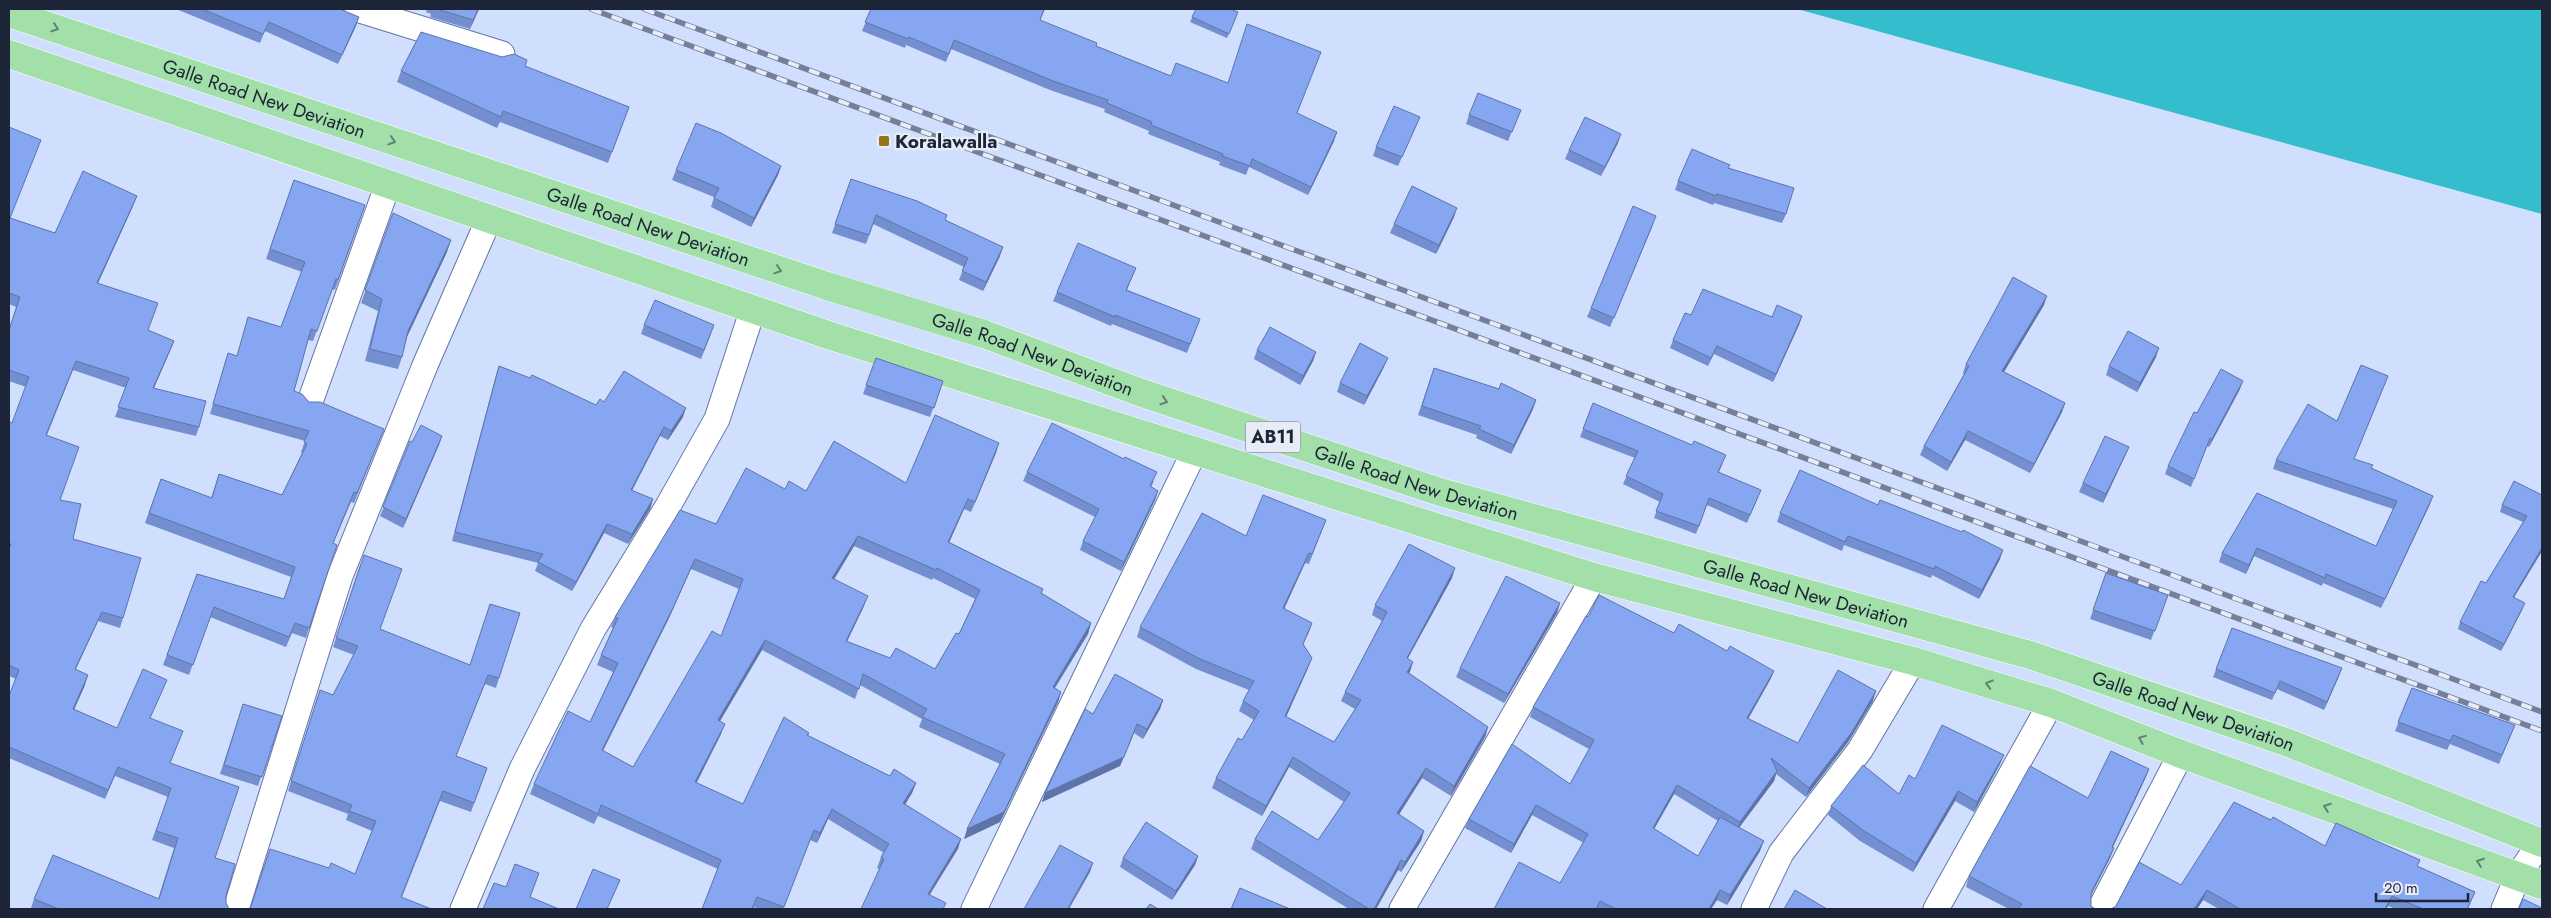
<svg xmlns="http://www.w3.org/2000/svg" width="2551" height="918" viewBox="0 0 2551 918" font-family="Jost,sans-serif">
  <rect width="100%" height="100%" fill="#d1dfff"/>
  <path fill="#34bdcc" d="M1797 9H2542V214Z"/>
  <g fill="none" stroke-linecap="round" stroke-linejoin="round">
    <defs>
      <path id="minor" d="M357 9 502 54
        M311 399 388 184
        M236 909 340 576 426 363 489 219
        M463 909 522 769 593 629 668 506 717 419 753 309
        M974 909 1195 450
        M1402 909 1594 577
        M1754 909 1781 853 1860 750 1913 661
        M1936 909 2051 703
        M2100 909 2181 754
        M2504 909 2518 876 2540 843"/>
      <g id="primary">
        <path id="s1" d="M9 13 827 286 984 334 1139 392 1440 492 2030 655 2286 742 2542 843"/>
        <path d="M9 54 831 336 1594 577 1913 661 2051 703 2181 754 2542 885"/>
      </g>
    </defs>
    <use href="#minor" stroke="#6175a4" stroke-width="27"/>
    <use href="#primary" stroke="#fff" stroke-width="29"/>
    <use href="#minor" stroke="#fff" stroke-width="25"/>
    <use href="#primary" stroke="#a3e0a9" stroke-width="28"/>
    <defs>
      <path id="rail" d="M591 9 2542 731
        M644 9 2542 712"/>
    </defs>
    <use href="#rail" stroke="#747f99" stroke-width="5.5"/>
    <use href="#rail" stroke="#e7ecf7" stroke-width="4" stroke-dasharray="11" stroke-linecap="butt"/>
  </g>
  <path fill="#738fcf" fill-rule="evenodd" d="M176 9H340L356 26 338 64 265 31 260 43Z
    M427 9H479L470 29 430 17 431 14 426 12Z
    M871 9H1045L1040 21 1096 46 1171 76 1297 113 1334 141 1308 195 1249 167 1246 175 1219 165 1220 162 1148 134 1149 131 1104 112 1105 109 1050 90 951 49 946 62 906 45 905 48 862 31Z
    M1196 9 1238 12 1227 38 1190 22Z
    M525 67 629 107 608 163 500 122 497 128 397 82 401 71Z
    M1521 110 1508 141 1466 124 1469 115Z
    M1416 126 1398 166 1373 156 1376 147Z
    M9 127 10 218 55 233 133 206 98 283 148 330 174 341 154 388 199 427 196 436 115 417 126 388 73 370 47 435 60 500 73 539 123 618 120 628 98 621 76 669 85 685 74 709 117 728 163 689 150 718 179 741 170 763 215 858 226 896V903L229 909H33L31 908 34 899H158L174 848 152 840 168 797 115 776 105 799 9 758V696L16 679 9 676V422L12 423 26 387 9 381V329L16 307 9 304Z
    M1618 143 1601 176 1565 159 1569 150Z
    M781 166 778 175 751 227 711 207 714 197 672 180 676 170Z
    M1729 168 1786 214 1782 223 1714 203 1713 205 1675 190 1678 181Z
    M851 179 945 220 1000 256 983 291 959 280 964 267 873 224 866 244 832 233Z
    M294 180 365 205 335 290 332 289 313 341 308 340 294 391 309 402 380 439 354 503 351 502 333 544 309 628 306 638 292 633 286 647 210 617 189 675 163 665 197 574 284 599 291 577 145 523 161 479 211 498 219 474 282 495 302 453 301 452 305 441 210 414 228 353 237 356 248 317 281 327 302 272 266 259Z
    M393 213 447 252 407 337 402 357 398 369 365 361 378 311 361 303Z
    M1454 217 1436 254 1390 233 1394 224Z
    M1653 225 1610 327 1587 317 1591 308Z
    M1136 268 1127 290 1200 319 1187 353 1112 324 1111 326 1053 301 1057 292Z
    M2044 305 2004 372 2065 403 2062 412 2030 473 1965 440 1947 471 1920 455 1924 446 1964 374 1963 373 1966 364Z
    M1691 315 1772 317 1802 316 1799 325 1773 382 1714 354 1708 366 1670 348 1673 340Z
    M644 325 711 334 701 359 641 334Z
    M1257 350 1316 352 1313 361 1300 385 1254 359Z
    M2156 357 2137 392 2106 375 2109 366Z
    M876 358 943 381 930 417 863 394Z
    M499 366 596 405 604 402 683 417 668 440 660 436 632 491 653 499 650 509 628 544 604 533 572 591 535 571 538 563 452 541 496 375Z
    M1384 367 1364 405 1337 392 1340 383Z
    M1434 368 1499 389 1536 400 1533 409 1511 454 1476 438 1477 435 1418 415Z
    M2388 376 2354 459 2371 468 2433 496 2430 504 2381 608 2323 583 2322 586 2254 556 2246 574 2219 562 2222 553 2257 493 2376 546 2393 509 2273 469 2276 460 2337 421Z
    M2240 389 2209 447 2207 446 2191 487 2165 474 2168 466 2197 413Z
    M1593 403 1723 463 1719 472 1758 497 1747 523 1707 505 1696 534 1654 518 1660 502 1623 484 1635 458 1580 437Z
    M442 436 403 528 380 516 412 442Z
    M2129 447 2125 456 2103 503 2079 492 2083 483Z
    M996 453 971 512 964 509 949 542 1043 589 1041 593 1091 623 1088 634 1055 688 1061 692 1058 702 1000 822 964 839 1000 764 919 727 922 719 860 685 855 699 762 650 720 721 721 734 696 783 743 804 809 733 808 736 890 776 916 783 912 793 905 804 958 849 879 869 877 868 881 857 884 853 828 819 817 843 810 840 783 909H760L754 907 753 909H702L718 869 598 816 594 824 530 794 534 784 590 722 613 672 597 665 601 655 613 628 611 627 615 617 716 524 785 489 806 491 906 483ZM854 546 932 580 933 578 975 599 959 634 935 669 890 658 847 642 864 606 834 579ZM691 569 739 589 721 636 633 767 603 751 669 618Z
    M1027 472 1154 481 1151 487 1158 491 1155 500 1121 571 1080 550 1083 541 1095 517 1023 481Z
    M2542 495V551L2514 597 2522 610 2501 651 2458 629 2460 622 2486 583 2523 522 2500 512 2502 505Z
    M1780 513 2000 559 1979 599 1932 575 1931 578 1844 545 1842 551 1777 522Z
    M1326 520 1309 564 1305 563 1284 609 1312 623 1303 644 1308 668 1286 717 1334 742 1355 709 1341 701 1345 692 1382 621 1372 615 1375 605 1452 578 1408 658 1409 673 1488 727 1485 737 1451 796 1422 778 1399 815 1424 831 1421 841 1401 872 1398 870 1376 909H1349L1251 849 1255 839 1318 840 1344 802 1289 767 1262 816 1212 788 1216 778 1242 740 1254 720 1239 711 1243 701 1249 690 1196 669 1137 637 1140 627 1246 536Z
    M360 565 380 629 499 678 496 688 485 684 456 756 487 768 471 812 440 801 402 897 329 868 355 874 372 831 346 820 348 814 288 791 320 690 333 695 354 655 333 647Z
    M2106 573 2168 595 2151 640 2090 619Z
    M1560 603 1557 613 1504 703 1456 677 1460 668Z
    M1588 617 1674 633 1727 651 1774 671 1770 680 1748 719 1798 743 1873 701 1848 742 1806 797 1776 774 1774 781 1739 827 1760 851 1727 905 1717 900 1711 909H1494L1560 883 1584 843 1532 815 1511 853 1465 828 1469 819 1570 784 1589 749 1530 717 1533 707ZM1674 794 1718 821 1698 856 1654 829Z
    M2232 628 2339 676 2324 710 2277 689 2272 700 2213 677Z
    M2412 688 2515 725 2499 764 2450 744 2447 750 2395 731Z
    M1163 700 1160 709 1143 739 1134 733 1120 766 1042 802 1045 793 1093 714Z
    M243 704 282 716 258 786 220 774Z
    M2004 755 2000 764 1974 812 1955 801 1913 872 1860 841 1828 815 1831 806 1899 794 1915 779Z
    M2149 769 2145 779 2113 847 2114 848 2110 858 2091 895V906L2095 909H2009L1966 887 1969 876 2088 798Z
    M2325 846 2418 867 2475 892 2468 909H2396L2388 906 2386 909H2219L2203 900 2197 909H2111L2181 885Z
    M1198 856 1195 865 1172 900 1120 867 1123 858Z"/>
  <path fill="#5e74a9" d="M478 9H479L470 29 473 20Z
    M359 17 356 26 338 64 342 55Z
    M1337 132 1334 141 1308 195 1311 187Z
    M1621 134 1618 143 1601 176 1605 167Z
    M781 166 778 175 751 227 754 218Z
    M137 196 133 206 94 292 97 283Z
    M1457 208 1454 217 1436 254 1439 245Z
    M451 240 447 252 404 343 408 331Z
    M1003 247 1000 256 983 291 986 282Z
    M2047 296 2044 305 1999 380 2002 371Z
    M1802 316 1799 325 1773 382 1776 374Z
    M174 341 170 351 150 397 153 388Z
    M2159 348 2156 357 2137 392 2140 383Z
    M1316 352 1313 361 1300 385 1303 376Z
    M1388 358 1384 367 1364 405 1367 396Z
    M2243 381 2240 389 2209 447 2212 439Z
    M1536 400 1533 409 1511 454 1514 445Z
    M2065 403 2062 412 2030 473 2034 464Z
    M686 408 683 417 668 440 671 431Z
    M664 427 660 436 627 499 631 490Z
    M1968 431 1965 440 1947 471 1951 462Z
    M442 436 439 445 403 528 406 519Z
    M999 443 996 453 971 512 975 502Z
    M2129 447 2125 456 2103 503 2106 494Z
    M1158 491 1155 500 1121 571 1124 562Z
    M2433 496 2430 504 2381 608 2385 599Z
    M653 499 650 509 628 544 632 534Z
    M968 499 964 509 945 552 948 542Z
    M607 524 604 533 572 591 576 582Z
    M858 536 854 546 829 588 832 578Z
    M2257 548 2254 556 2246 574 2249 565Z
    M2542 548V551L2510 604 2513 597Z
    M2003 550 2000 559 1979 599 1982 590Z
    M1309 553 1305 563 1280 618 1283 608Z
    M695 559 669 618 598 760 602 750Z
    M1455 568 1452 578 1403 667 1407 658Z
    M868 596 864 606 842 651 846 641Z
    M1560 603 1557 613 1504 703 1508 694Z
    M2525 603 2522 610 2501 651 2504 644Z
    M102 612 98 621 71 679 75 669Z
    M1091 623 1088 634 1049 697 1053 687Z
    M1312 623 1309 632 1299 653 1303 644Z
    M765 640 762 650 714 731 718 720Z
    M1312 658 1308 668 1282 726 1285 716Z
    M1413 662 1410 672 1404 681 1407 672Z
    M2342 668 2339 676 2324 710 2327 702Z
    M1774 671 1770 680 1743 728 1747 718Z
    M88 675 85 685 70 719 73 709Z
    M1876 691 1873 701 1848 742 1806 797 1809 788Z
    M1061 692 1058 702 1000 822 964 839 967 829Z
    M1163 700 1160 709 1143 739 1147 729Z
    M725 724 721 734 692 792 695 782Z
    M1488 727 1485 737 1451 796 1454 786Z
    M1134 733 1120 766 1042 802 1045 793Z
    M2004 755 2000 764 1974 812 1977 802Z
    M1293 757 1289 767 1262 816 1266 806Z
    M1426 768 1422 778 1393 823 1397 813Z
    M2149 769 2145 779 2108 857 2112 847Z
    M1777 771 1774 781 1736 832 1740 822Z
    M916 783 912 793 900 813 903 803Z
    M1677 785 1674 794 1649 838 1653 828Z
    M1958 791 1955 801 1913 872 1916 863Z
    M1536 805 1532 815 1511 853 1514 844Z
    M832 809 828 819 817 843 820 833Z
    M1424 831 1421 841 1401 872 1405 862Z
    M961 839 958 849 924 904 928 894Z
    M1764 841 1760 851 1727 905 1730 895Z
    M2114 848 2110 858 2087 903 2091 893Z
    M1198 856 1195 865 1172 900 1176 891Z
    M1401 860 1398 870 1376 909H1374Z
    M1093 863 1090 872 1069 909H1068Z
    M1720 890 1717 900 1711 909H1709Z
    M2207 890 2203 900 2197 909H2194Z
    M2392 896 2388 906 2386 909H2385Z"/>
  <path fill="#86a6f1" stroke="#5e74a9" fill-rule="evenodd" d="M202 9H340L359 17 342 55 269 22 263 34Z
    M437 9H478L473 20Z
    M871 9H1044L1040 20 1097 43 1096 46 1171 76 1176 63 1228 83 1247 24 1321 52 1297 113 1337 132 1311 187 1252 159 1250 166 1222 156 1223 154 1151 125 1152 122 1107 103 1108 100 1053 81 954 40 949 54 909 37 908 39 865 22Z
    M1196 9H1230L1238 12 1229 34 1192 17Z
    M421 32 502 57 514 54 527 60 525 66 629 107 612 152 503 111 501 117 401 71Z
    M1478 93 1521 110 1512 132 1469 115Z
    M1394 106 1420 117 1402 157 1376 147Z
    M1585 117 1621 134 1605 167 1569 150Z
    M696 123 721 133 781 166 754 218 714 198 719 188 676 170Z
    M9 127 41 140 10 218 55 233 83 171 137 196 97 283 158 303 148 330 174 341 153 388 206 401 199 427 118 407 129 378 76 361 46 435 79 447 60 500 81 504 73 539 141 558 123 618 102 612 75 669 88 675 73 709 117 728 143 669 167 680 150 718 183 731 170 763 239 787 215 858 235 864 226 896V903L229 909H59L34 899 53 855 159 899 178 838 156 831 171 788 118 767 108 790 9 747V696L19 670 9 665V549L11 544 9 543V422L12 423 29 377 9 370V330L20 297 9 293Z
    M1692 149 1730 165 1728 168 1794 188 1786 214 1717 194 1716 196 1678 181Z
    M851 179 917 201 947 215 945 220 1003 247 986 282 962 271 968 258 876 215 869 235 835 224Z
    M294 180 365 205 338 280 336 279 317 331 311 329 294 391 302 394 309 402H320L384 429 357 493 354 492 333 543 337 545 309 628 295 623 289 637 214 607 193 665 167 655 197 574 284 599 295 567 149 513 161 479 212 498 219 474 282 495 307 444 304 442 309 431 213 404 228 353 237 356 248 317 281 327 305 262 270 249Z
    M1412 186 1457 208 1439 245 1394 224Z
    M1633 206 1656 216 1614 318 1591 308Z
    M393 213 451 240 408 331 402 357 370 349 382 299 365 290Z
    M1078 243 1136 268 1126 290 1200 319 1190 344 1115 315V317L1057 292Z
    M2013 277 2047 296 2002 371 2065 403 2034 464 1968 431 1951 462 1924 446 1969 366 1966 364Z
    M1703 289 1772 317 1777 305 1802 316 1776 374 1717 346 1711 358 1673 340 1685 313 1691 315Z
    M655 300 714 325 704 350 644 325Z
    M1270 327 1316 352 1303 376 1257 350Z
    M2128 331 2159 348 2140 383 2109 366Z
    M1360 343 1388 358 1367 396 1340 383Z
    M876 358 943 381 934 408 866 385Z
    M2361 365 2388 376 2354 459 2373 465 2371 468 2433 496 2385 599 2326 574 2325 578 2257 548 2249 565 2222 553 2257 493 2376 546 2397 501 2276 460 2308 404 2337 421Z
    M499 366 530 378 532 375 596 405 600 399 604 402 624 371 686 408 671 431 664 427 631 490 653 499 632 534 607 524 576 582 538 562 543 554 455 532Z
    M1434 368 1499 389 1501 383 1536 400 1514 445 1479 429 1481 426 1422 406Z
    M2221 369 2243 381 2212 439 2210 438 2194 479 2168 466 2194 412 2197 413Z
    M1593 403 1692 445 1694 441 1726 455 1718 472 1761 490 1750 515 1709 498 1699 526 1656 511 1663 494 1626 476 1638 451 1583 429Z
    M935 415 999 443 975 502 968 499 948 542 1043 589 1041 593 1091 623 1053 687 1061 692 1004 812 967 829 1005 754 922 717 927 709 863 674 859 689 765 640 718 720 725 724 695 782 743 804 784 717 809 733 807 735 890 776 894 769 916 783 903 803 961 839 928 894 946 903 943 909H861L884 859 881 857 889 844 832 809 820 833 814 830 784 907 757 897 752 909H702L721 860 601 805 598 814 534 784 568 711 590 722 618 663 601 655 618 618 615 617 680 510 716 524 746 468 785 489 789 481 806 491 834 441 906 483ZM858 536 936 570 937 568 980 590 959 634 956 633 935 669 896 648 890 658 846 641 868 596 832 578ZM695 559 743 579 721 636 712 631 633 767 602 750 673 608Z
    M1052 423 1124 459 1125 457 1157 472 1150 486 1158 491 1124 562 1083 541 1099 509 1027 472Z
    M421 425 442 436 406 519 383 507 410 441 412 442Z
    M2105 436 2129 447 2106 494 2083 483Z
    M1800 470 1878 505 1880 500 1962 532 1963 530 2003 550 1982 590 1935 566 1934 569 1848 536 1845 542 1780 513Z
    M2514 481 2542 495V548L2513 597 2525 603 2504 644 2460 622 2481 581 2486 583 2527 516 2502 505Z
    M1263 495 1326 520 1312 554 1309 553 1283 608 1312 623 1303 644 1312 658 1285 716 1334 742 1361 700 1345 692 1387 612 1375 605 1409 544 1455 568 1407 658 1413 662 1407 672 1488 727 1454 786 1426 768 1397 813 1424 831 1405 862 1401 860 1374 909H1369L1255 839 1272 811 1318 840 1350 793 1293 757 1266 806 1216 778 1238 738 1242 740 1259 711 1243 701 1254 681 1200 659 1140 627 1202 513 1246 536Z
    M364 555 402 569 380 629 470 665 490 604 520 613 499 678 488 675 456 756 487 768 474 803 443 791 401 897 429 908 428 909H250L270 849 329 868 331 863 355 874 376 821 349 811 352 805 291 781 320 690 333 695 358 646 336 638Z
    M2106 573 2168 595 2155 631 2093 610Z
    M1506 576 1560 603 1508 694 1460 668Z
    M1599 595 1674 633 1679 624 1727 651 1730 646 1774 671 1747 718 1798 743 1838 670 1876 691 1852 732 1809 788 1771 758 1777 771 1740 822 1677 785 1653 828 1698 856 1720 817 1764 841 1730 895 1720 890 1709 909H1616L1600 901 1596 909H1494L1519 862 1560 883 1588 834 1536 805 1514 844 1469 819 1512 744 1570 784 1594 740 1533 707 1586 616 1588 617Z
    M2232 628 2342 668 2327 702 2280 681 2275 693 2216 669Z
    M1115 674 1163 700 1147 729 1137 724 1124 757 1045 793 1085 709 1093 714Z
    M2412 688 2515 725 2502 755 2453 735 2450 741 2398 722Z
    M243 704 282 716 262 777 224 765Z
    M1942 725 2004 755 1977 802 1958 791 1916 863 1864 831 1831 806 1863 765 1899 794 1909 775 1915 779Z
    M2111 751 2149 769 2112 847 2114 848 2091 893V906L2095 909H2018L2022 904 1969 876 2030 766 2088 798Z
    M2234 802 2271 820 2273 817 2325 846 2336 823 2420 860 2417 866 2475 892 2467 909H2423L2392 896 2385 909H2240L2207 890 2194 909H2111L2116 906 2139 862 2181 885Z
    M1146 822 1198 856 1176 891 1123 858Z
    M1060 845 1093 863 1068 908 1071 909H1024Z
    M515 864 539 873 530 897 559 909H483L494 883 506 887Z
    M593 869 620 880 607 909H576Z
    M1240 888 1290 909H1231Z
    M1795 890 1827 909H1784Z
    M2523 899 2542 908V909H2519Z
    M1150 904 1158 909H1146Z"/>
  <defs><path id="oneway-chevron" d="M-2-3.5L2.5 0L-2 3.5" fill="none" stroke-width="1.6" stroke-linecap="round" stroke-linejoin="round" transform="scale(1.25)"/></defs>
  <g stroke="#608270">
    <use href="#oneway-chevron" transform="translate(55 28) rotate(18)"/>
    <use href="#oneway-chevron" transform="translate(392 141) rotate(18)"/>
    <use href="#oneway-chevron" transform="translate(778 270) rotate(18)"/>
    <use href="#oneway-chevron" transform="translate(1164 401) rotate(18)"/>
    <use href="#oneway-chevron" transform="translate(1989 684) rotate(-163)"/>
    <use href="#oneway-chevron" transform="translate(2142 739) rotate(-158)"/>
    <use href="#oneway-chevron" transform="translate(2327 807) rotate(-160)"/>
    <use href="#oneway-chevron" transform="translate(2480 862) rotate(-160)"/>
  </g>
  <rect fill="#96741c" stroke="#e7ecf7" stroke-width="2" x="878" y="135" width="12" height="12" rx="2.5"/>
  <g text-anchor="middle" stroke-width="4.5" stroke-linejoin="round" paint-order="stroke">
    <rect fill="#e7ecf7" stroke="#596171" stroke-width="1" x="1245.5" y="421.5" width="55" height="31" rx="4"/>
    <g font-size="18" font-weight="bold" fill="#1c2538">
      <text x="1273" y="443">AB11</text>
    </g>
    <g font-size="19" fill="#1c2538" stroke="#e7ecf7">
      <text dy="7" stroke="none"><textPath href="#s1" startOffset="269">Galle Road New Deviation</textPath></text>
      <text dy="7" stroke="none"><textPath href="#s1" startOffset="674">Galle Road New Deviation</textPath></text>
      <text dy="7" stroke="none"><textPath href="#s1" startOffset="1079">Galle Road New Deviation</textPath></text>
      <text dy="7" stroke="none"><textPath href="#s1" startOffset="1484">Galle Road New Deviation</textPath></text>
      <text dy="7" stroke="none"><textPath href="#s1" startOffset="1889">Galle Road New Deviation</textPath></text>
      <text dy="7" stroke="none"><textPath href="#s1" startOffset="2294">Galle Road New Deviation</textPath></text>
    </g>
    <g font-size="19" font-weight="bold" fill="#1c2538" stroke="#e7ecf7" text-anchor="start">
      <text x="895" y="148">Koralawalla</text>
    </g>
  </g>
  <rect width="2551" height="918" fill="none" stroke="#1c2538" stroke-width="20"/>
  <path d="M2376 893v8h92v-8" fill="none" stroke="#1c2538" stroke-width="2.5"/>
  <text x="2384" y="893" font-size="15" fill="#1c2538" stroke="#e7ecf7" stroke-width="4" paint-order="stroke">20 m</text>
</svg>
